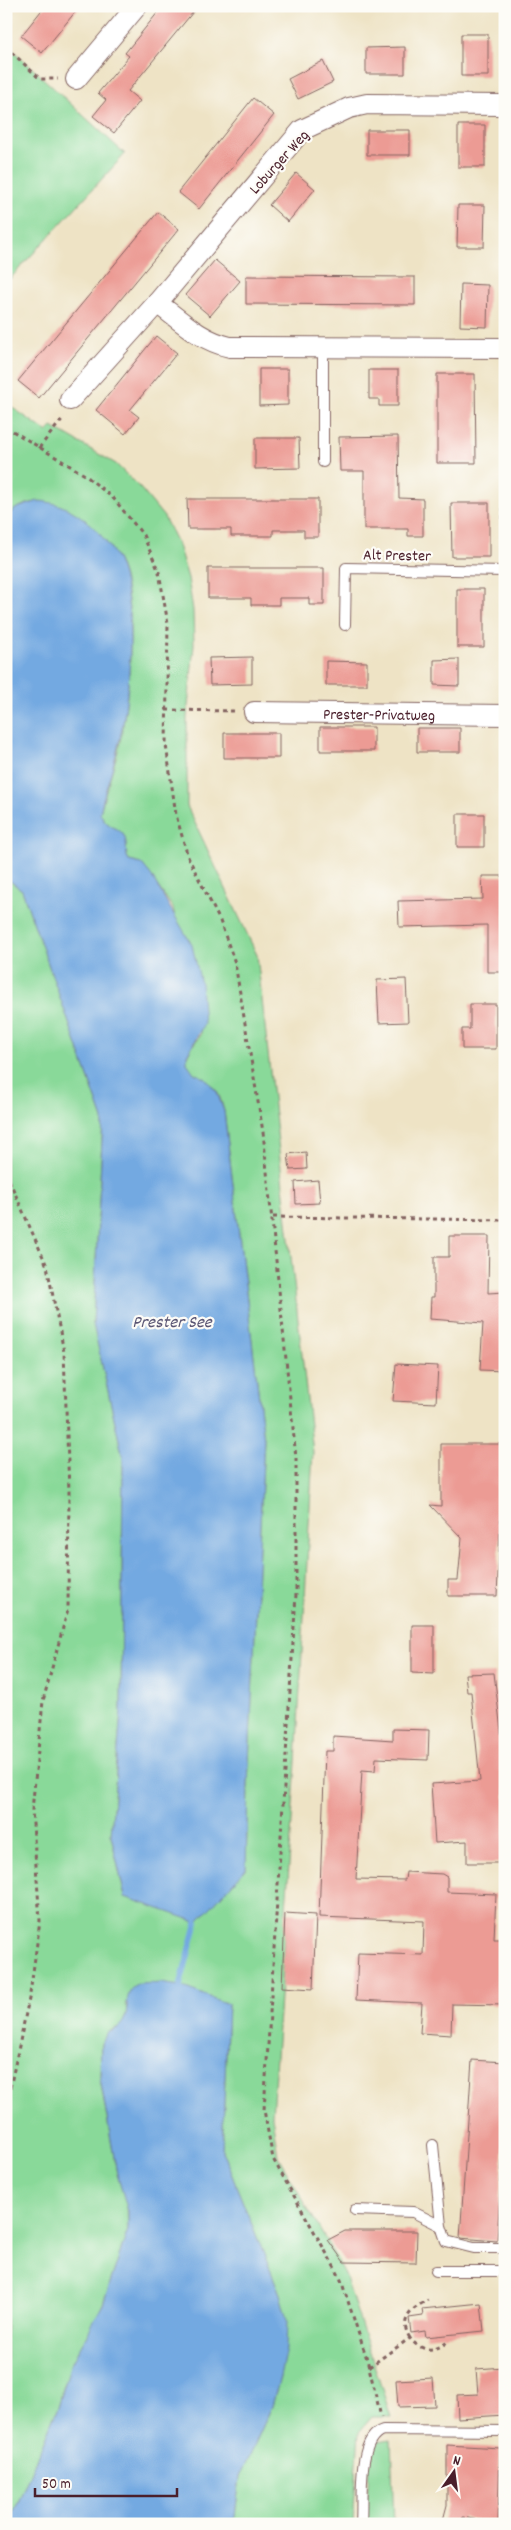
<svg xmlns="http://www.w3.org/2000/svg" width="511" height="2530" viewBox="0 0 511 2530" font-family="Dekko,sans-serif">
  <rect width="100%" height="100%" fill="#fdfcf7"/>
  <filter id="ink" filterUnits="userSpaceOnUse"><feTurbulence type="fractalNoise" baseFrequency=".02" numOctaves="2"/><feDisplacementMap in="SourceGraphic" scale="10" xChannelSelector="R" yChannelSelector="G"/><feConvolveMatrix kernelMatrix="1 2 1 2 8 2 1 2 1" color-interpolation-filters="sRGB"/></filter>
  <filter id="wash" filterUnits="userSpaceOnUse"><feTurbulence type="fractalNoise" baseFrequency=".0096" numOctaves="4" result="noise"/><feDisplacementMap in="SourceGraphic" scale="20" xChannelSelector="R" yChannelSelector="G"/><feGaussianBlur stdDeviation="1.12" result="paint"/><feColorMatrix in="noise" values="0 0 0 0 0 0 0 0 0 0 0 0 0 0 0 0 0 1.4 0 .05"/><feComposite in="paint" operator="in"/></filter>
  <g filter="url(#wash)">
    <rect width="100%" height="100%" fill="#eee3c5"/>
    <path fill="#89d999" stroke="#6a7c62" d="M6 44 125 154 6 283Z
      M6 403 47 432 52 427 116 464 141 489 164 517 178 545 188 578 193 610 194 645 187 717V806L257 955 313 1452 296 1762 272 2116 278 2156 344 2272 391 2417H372L359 2432 353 2524H234L240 2477 272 2406 280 2377V2294L222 2151 228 2004C197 1992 175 1983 141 1984L126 2004 127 2013 122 2025 107 2033 101 2044 100 2078 117 2174 127 2205 128 2230 103 2304 64 2385 58 2407 9 2524H6V878L22 890 103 1119 93 1323 123 1458 121 1711 111 1835 125 1897 246 1869 248 1784 264 1439 224 1111C222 1105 221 1098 217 1092 210 1080 179 1072 188 1054 191 1047 197 1040 201 1033L173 908 142 864 129 861 117 830 104 821 100 813C105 792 112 772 118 751 129 704 138 611 120 565 111 544 90 521 69 510 47 498 26 499 6 516Z
      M391 2439 394 2524H366L369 2465 378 2441Z"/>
    <path fill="#73a9e1" stroke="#5e6486" d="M38 501C61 502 81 514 97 531 106 541 116 554 120 566 137 612 130 703 117 751 112 772 104 792 100 813 108 829 116 826 123 834 129 843 124 853 129 861L142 864 151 875 192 945 201 984 204 1024 187 1055V1063L194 1073 205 1078 217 1092 224 1111 264 1439 248 1784 246 1869 197 1922 125 1897 111 1835 121 1711 123 1458 93 1324 103 1119 22 890 6 878V516L17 508Z
      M161 1983 180 1986 228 2004 222 2151 280 2294 287 2320 286 2348 280 2377 272 2406 240 2477 234 2524H9L58 2407 70 2366 103 2304 128 2230V2211L117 2174 100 2078 101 2044 107 2033C142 2022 114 1989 141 1984 148 1983 155 1984 161 1983Z"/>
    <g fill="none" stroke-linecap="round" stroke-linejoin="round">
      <path stroke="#73a9e1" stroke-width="5.5" d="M180 1986 197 1922"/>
    </g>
    <g id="blocks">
      <path fill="#ec9b94" d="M45 6H80L42 53 21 36Z
        M163 6H198L128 91 140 101 114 133 93 116 106 100 98 93 129 56 125 53Z
        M461 34H488V76H461Z
        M405 47V74H366V48Z
        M323 61 333 82 298 99 288 79Z
        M253 98 274 115 199 209 178 192Z
        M458 125H485V167H458Z
        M367 130H410V155H367Z
        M296 173 315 189 288 222 269 205Z
        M458 205H485L484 247H457Z
        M158 212 179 229 39 398 18 381Z
        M215 260 240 281 210 316 185 295Z
        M246 276 415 277V305L246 304Z
        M461 284 488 285 487 327 460 326Z
        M156 336 177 353 130 410 139 417 125 434 96 410Z
        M259 369H288V405L259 406Z
        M369 370H398V406H379V399H369Z
        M437 374H475L476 463H437Z
        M398 436 399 498 423 499V536H408V529H364V471H340L339 437Z
        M255 438H299L300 468 255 469Z
        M187 499H318V537H304V530H273V536H231V529H188Z
        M451 503H489V557H452Z
        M208 568H324V605H309V598H279V605H251V598H208Z
        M457 589H484V647H457Z
        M252 657V684L210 685 209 658Z
        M459 659V686L434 685V660Z
        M326 661 367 662V685H326Z
        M320 727H374V751H320Z
        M417 728H460V752H417Z
        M224 733H279V758H224Z
        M457 814H484V847H457Z
        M482 876H505V972H487V925L399 927 398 901 483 899Z
        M406 979 408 1022 379 1023 377 980Z
        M470 1004H496V1049H462V1029H470Z
        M306 1152 307 1169 290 1170 288 1154Z
        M318 1180 320 1203 296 1204 295 1182Z
        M449 1236H489L488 1293 505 1292V1371L480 1370 483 1323 430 1319 431 1297H434V1257H449Z
        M396 1364 438 1366 436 1403 393 1401Z
        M441 1444H504L497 1596H448V1580H458L462 1538 430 1505 441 1506Z
        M412 1625H434V1674L412 1673Z
        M494 1673 505 1764V1863H467V1841L435 1843 431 1784 480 1781 471 1692H467L465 1674Z
        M393 1729 429 1730 428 1760 376 1758 375 1771 362 1770 356 1879 405 1880 406 1872 442 1874 447 1877V1892L496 1894 494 1939H505V2005L452 2004 451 2035 420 2033 422 2003 356 2000 358 1953 423 1955 424 1921 319 1917 325 1751H333V1736L393 1740Z
        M285 1913 316 1915 313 1989 282 1987Z
        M472 2060 505 2062V2111L497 2241 460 2238Z
        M345 2231H417L416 2263 344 2262 328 2240Z
        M481 2303 484 2331 426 2337 425 2331 411 2333 409 2318 423 2316 422 2309Z
        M505 2367V2415L458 2418 457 2395 478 2394 476 2369Z
        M433 2378 435 2406 398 2407 396 2380Z
        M447 2445 500 2448 498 2524 463 2517 462 2524H442L447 2505Z"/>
    </g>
  </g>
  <g filter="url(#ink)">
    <use href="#blocks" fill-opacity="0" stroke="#836461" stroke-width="1"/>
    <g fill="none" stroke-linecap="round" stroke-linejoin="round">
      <defs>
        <path id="service" d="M323 348V462
          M345 625 346 568 505 571
          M433 2145 441 2226 446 2241 474 2248H505
          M355 2210 413 2212 441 2226
          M436 2271H505
          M361 2524C363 2500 356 2438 383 2430L505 2431"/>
        <g id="minor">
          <path d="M76 79 137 6"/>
          <path d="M157 303C180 320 201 341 230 347L505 348"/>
          <path d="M70 400 157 303 302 130 349 108 367 104 505 105"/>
          <path id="s1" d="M254 712 505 715"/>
        </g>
      </defs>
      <use href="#service" stroke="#836461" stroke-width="12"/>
      <use href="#minor" stroke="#836461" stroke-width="22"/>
      <path stroke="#836461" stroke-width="3" stroke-dasharray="4 4" stroke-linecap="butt" d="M6 47 40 79H58
        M6 427 85 475 114 499 143 535 159 572 168 624 166 745 176 815 188 857 220 921 235 963 263 1132 296 1458V1594L264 2110 273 2159 340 2277 367 2359 381 2417
        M39 448 64 417
        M502 559 505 429
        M166 710 235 711
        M6 1173 47 1266 64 1352 69 1492 68 1609 43 1701 32 1810 40 1921 30 1994 6 2107
        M273 1217 505 1220
        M410 2338C398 2320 412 2308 428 2300
        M369 2367 410 2338C420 2352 437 2353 449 2340"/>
      <use href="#service" stroke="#fff" stroke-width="10"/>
      <use href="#minor" stroke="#fff" stroke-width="20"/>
    </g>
  </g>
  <g text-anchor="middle" stroke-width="4.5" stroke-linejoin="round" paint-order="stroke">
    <g font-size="16" fill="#4a1f2b" stroke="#fdfcf7">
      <text transform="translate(278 161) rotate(-48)" y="6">Loburger Weg</text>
      <text transform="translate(397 554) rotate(1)" y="6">Alt Prester</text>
      <text dy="6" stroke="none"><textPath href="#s1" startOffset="125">Prester-Privatweg</textPath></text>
    </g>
    <g font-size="18" font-style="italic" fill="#5a5674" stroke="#fdfcf7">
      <text x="172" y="1327">Prester See</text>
    </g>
  </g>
  <rect width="511" height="2530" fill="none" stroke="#fdfcf7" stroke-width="25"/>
  <g transform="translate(454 2472) rotate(14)" stroke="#fdfcf7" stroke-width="4" paint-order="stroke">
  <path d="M0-4L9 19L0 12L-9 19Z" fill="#4a1f2b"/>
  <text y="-8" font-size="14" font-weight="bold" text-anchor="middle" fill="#4a1f2b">N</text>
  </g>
  <path d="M35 2488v8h142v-8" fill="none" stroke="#4a1f2b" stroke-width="2.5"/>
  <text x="42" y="2488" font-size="15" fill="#4a1f2b" stroke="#fdfcf7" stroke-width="4" paint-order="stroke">50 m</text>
</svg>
